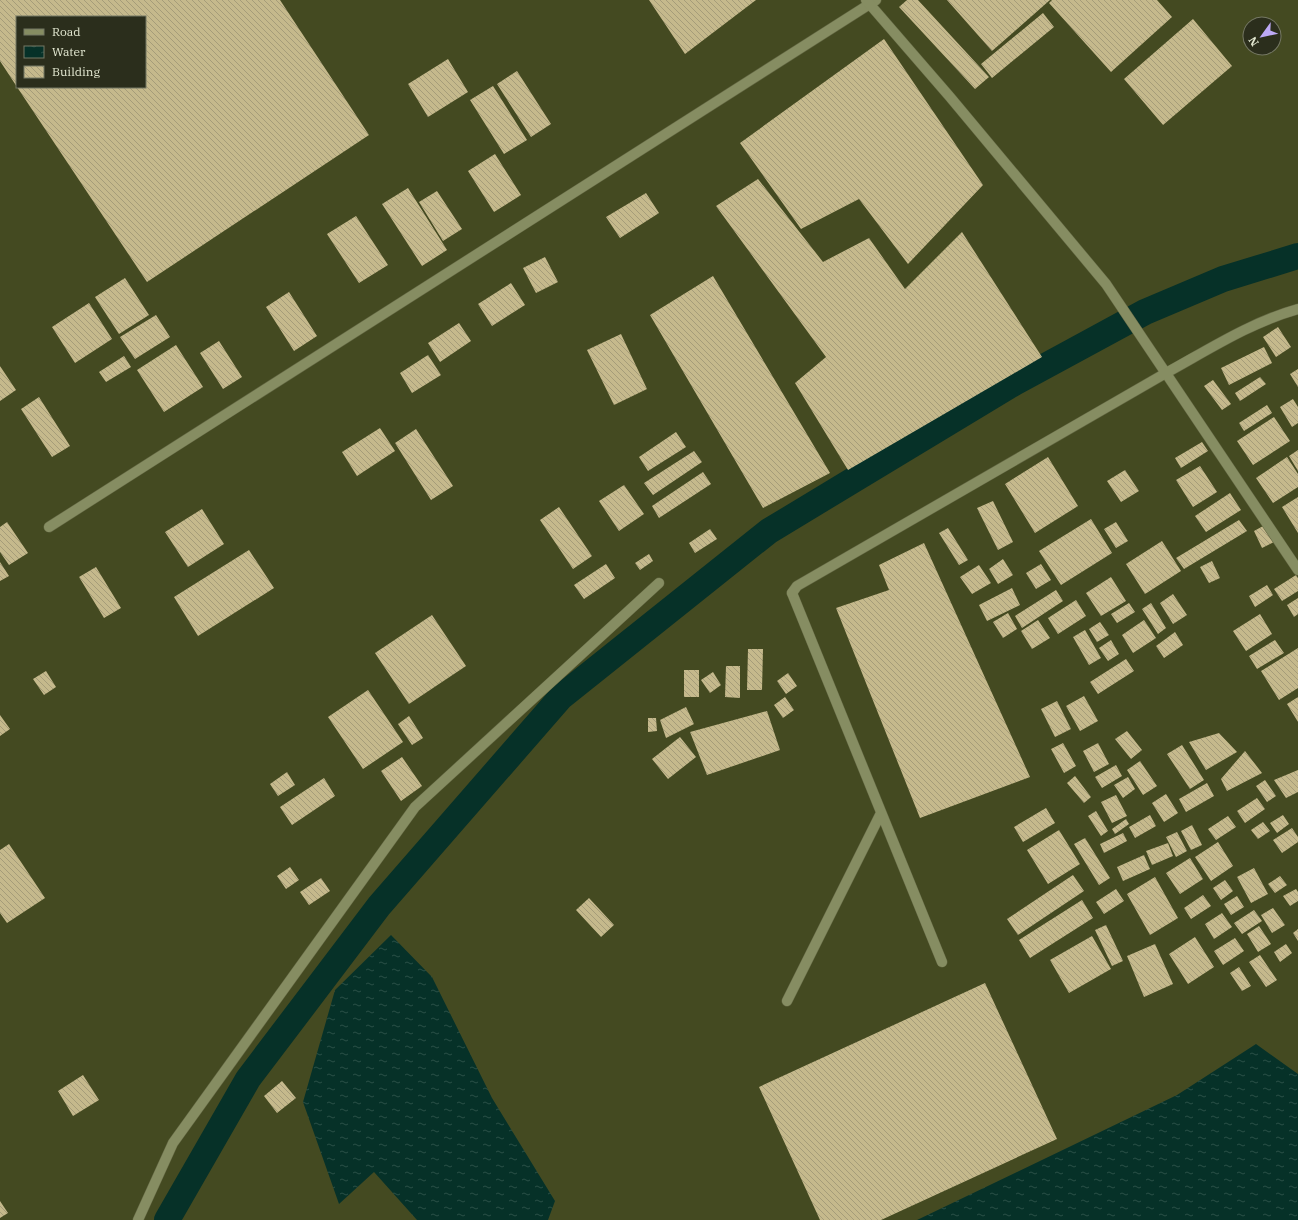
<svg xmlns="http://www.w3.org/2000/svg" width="1298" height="1220" viewBox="0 0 1298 1220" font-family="'IBM Plex Serif',serif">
  <defs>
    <pattern id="water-ripples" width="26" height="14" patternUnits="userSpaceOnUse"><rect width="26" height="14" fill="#063128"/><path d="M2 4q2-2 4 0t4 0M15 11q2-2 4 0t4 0" fill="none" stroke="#2a4f46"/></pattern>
    <pattern id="building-back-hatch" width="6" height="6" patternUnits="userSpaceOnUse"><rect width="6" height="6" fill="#c5b98c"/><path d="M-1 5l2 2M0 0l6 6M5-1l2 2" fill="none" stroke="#a59c79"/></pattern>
  </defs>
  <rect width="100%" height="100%" fill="#444a21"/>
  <path fill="url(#water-ripples)" d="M391 935 432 977 492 1098 555 1201 548 1220H417L374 1172 339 1204 303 1102 335 990Z
    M1256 1044 1298 1074V1220H917L1177 1095Z"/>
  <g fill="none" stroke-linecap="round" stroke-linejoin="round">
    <path stroke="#063128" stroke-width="26" d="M167 1220 248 1079 379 906 561 697 769 531 1014 383 1145 312 1223 279 1298 256"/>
  </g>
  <path fill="url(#building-back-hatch)" d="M0 0H280L369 135 147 282 17 87H145V17H17V87L0 61Z
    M649 0H756L685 54Z
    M907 0H918L989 77 975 89 899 7Z
    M947 0H1050L992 51Z
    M1052 0H1157L1172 17 1111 72 1049 3Z
    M1043 13 1054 27 992 78 981 64Z
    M1193 19 1232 66 1163 125 1124 79Z
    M884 39 983 185 908 264 859 199 801 229 740 143Z
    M448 59 468 92 428 117 408 84Z
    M517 71 551 124 531 137 497 84Z
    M493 86 527 140 504 154 470 100Z
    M495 154 521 195 494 212 468 171Z
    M758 179 823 262 869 238 905 289 962 232 1042 357 848 470 795 383 826 357 716 206Z
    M408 188 447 250 422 266 382 204Z
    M437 191 462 229 443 241 419 202Z
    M646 193 659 213 620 238 606 217Z
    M356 216 388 265 359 283 327 234Z
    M545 257 558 282 536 293 523 268Z
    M713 276 830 473 763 508 650 315Z
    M125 278 149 315 119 334 95 297Z
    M511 283 525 305 492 326 478 304Z
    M289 292 317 336 294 351 266 307Z
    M89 303 112 339 75 363 52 327Z
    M156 315 170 337 135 359 120 337Z
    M459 323 471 341 440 362 428 343Z
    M1278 327 1291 347 1276 357 1263 337Z
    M621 334 647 389 614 405 587 350Z
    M219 341 242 377 223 389 200 353Z
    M176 345 203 387 164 412 137 370Z
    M1264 347 1272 363 1229 385 1221 368Z
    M428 355 441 375 412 393 400 373Z
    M124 356 131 367 106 382 99 372Z
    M0 366 16 390 0 401Z
    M1298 369V387L1290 374Z
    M1260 377 1266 384 1240 401 1235 393Z
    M1213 380 1231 404 1222 410 1204 386Z
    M39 397 70 446 52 457 21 409Z
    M1293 399 1298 407V423L1292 427 1280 407Z
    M1267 405 1272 413 1244 431 1239 423Z
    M1274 417 1290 441 1253 465 1237 441Z
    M380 428 395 451 357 476 342 452Z
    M416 429 453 486 431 500 395 443Z
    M676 432 686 447 648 471 639 457Z
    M1202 442 1208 451 1181 468 1175 458Z
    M1298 450V471L1289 456Z
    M694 451 702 462 653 495 644 483Z
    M1048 457 1078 506 1035 533 1005 484Z
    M1287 457 1298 474V487L1273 503 1256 478Z
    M1200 466 1217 492 1193 507 1176 480Z
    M1125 470 1139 491 1121 502 1107 481Z
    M703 472 711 484 659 518 652 506Z
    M624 485 644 514 619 531 599 501Z
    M1230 493 1241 510 1206 532 1195 516Z
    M1298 497V533L1282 507Z
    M993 501 1013 542 998 550 977 508Z
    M559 507 592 556 573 569 540 520Z
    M202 509 224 544 188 567 165 532Z
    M1091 519 1112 553 1061 585 1039 551Z
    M1239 520 1247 531 1184 569 1176 558Z
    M7 522 28 553 9 565 0 552V527Z
    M1116 522 1128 541 1116 548 1104 529Z
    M1265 525 1274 542 1262 548 1254 531Z
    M948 528 968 560 959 565 939 533Z
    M710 529 717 539 695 553 689 543Z
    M1162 541 1181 571 1145 594 1126 564Z
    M924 543 1030 777 920 818 836 608 889 590 879 565Z
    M249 550 274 588 198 636 174 597Z
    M649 554 653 561 640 570 635 563Z
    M1003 559 1013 575 998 584 989 569Z
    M1212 561 1220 578 1209 583 1200 567Z
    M0 562 9 576 0 581Z
    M606 564 615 578 584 599 574 585Z
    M1041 564 1051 580 1036 589 1026 573Z
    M979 565 991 583 972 594 960 577Z
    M96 567 121 608 104 618 79 577Z
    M1296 575 1298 578V591L1282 601 1274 589Z
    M1111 577 1126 601 1101 616 1086 593Z
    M1267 585 1273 595 1255 607 1249 596Z
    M1012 588 1020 605 987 621 979 605Z
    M1056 590 1063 601 1022 628 1015 616Z
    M1173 594 1187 615 1173 624 1160 603Z
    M1298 598V614L1294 617 1287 605Z
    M1076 600 1086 616 1058 634 1048 618Z
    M1129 603 1135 612 1117 623 1111 614Z
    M1151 603 1166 628 1158 634 1142 609Z
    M1008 613 1017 629 1003 638 993 622Z
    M1260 614 1272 634 1246 651 1233 631Z
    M432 615 466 666 409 704 375 653Z
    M1038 620 1050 638 1032 649 1021 631Z
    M1144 620 1156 638 1133 653 1122 635Z
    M1100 622 1109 635 1097 642 1089 629Z
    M1085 630 1101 658 1089 665 1073 637Z
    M1175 632 1183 645 1164 658 1156 646Z
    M1111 640 1119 654 1108 661 1099 648Z
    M1275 640 1284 653 1257 669 1249 656Z
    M1298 648V688L1279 700 1261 671Z
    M748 649H763L762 690H747Z
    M1126 659 1134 671 1098 694 1090 682Z
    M726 666H740V698L725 697Z
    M684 670H699V697H684Z
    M46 671 56 687 44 695 33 679Z
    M713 672 721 685 710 693 701 680Z
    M788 673 797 686 786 694 777 681Z
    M368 690 403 742 363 769 328 717Z
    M1084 696 1098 721 1080 731 1066 706Z
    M785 697 794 710 783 718 774 705Z
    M1298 697V722L1287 704Z
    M1057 701 1071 729 1055 737 1041 709Z
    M686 707 694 724 666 738 660 720Z
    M767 711 780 750 707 775 690 732Z
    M0 715 10 729 0 736Z
    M409 716 423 738 412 745 398 724Z
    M648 718H656L657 731 648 732Z
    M1127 731 1142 750 1131 759 1115 739Z
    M1219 733 1237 752 1206 770 1189 742Z
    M680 737 696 757 668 779 652 759Z
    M1063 743 1076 766 1064 773 1051 749Z
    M1098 743 1109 764 1094 772 1083 751Z
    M1182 745 1204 780 1190 789 1167 754Z
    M1245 751 1262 773 1227 791 1221 779Z
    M402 757 422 786 401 801 381 771Z
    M1140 761 1157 786 1143 795 1127 770Z
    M1116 765 1122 776 1102 788 1095 777Z
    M1298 770V792L1286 798 1274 780Z
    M287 772 295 785 278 796 270 784Z
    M1075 776 1091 797 1084 803 1067 783Z
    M1128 777 1135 789 1123 798 1114 785Z
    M324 778 335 796 292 825 280 807Z
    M1265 780 1276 796 1267 802 1256 786Z
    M1207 783 1214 796 1186 812 1179 799Z
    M1166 794 1178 813 1164 822 1152 803Z
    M1116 795 1127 816 1112 823 1101 802Z
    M1257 798 1265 809 1245 823 1237 811Z
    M1046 808 1055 823 1023 842 1014 827Z
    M1096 811 1108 831 1101 836 1088 816Z
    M1150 815 1156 826 1135 838 1129 827Z
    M1283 815 1289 824 1277 833 1270 823Z
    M1228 816 1236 827 1216 840 1208 829Z
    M1126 819 1129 824 1115 834 1112 829Z
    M1263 822 1270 831 1258 839 1251 830Z
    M1192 825 1202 845 1191 850 1181 831Z
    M1292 828 1298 837V842L1282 853 1273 840Z
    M1059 830 1080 864 1048 884 1027 850Z
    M1177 832 1187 851 1176 857 1166 837Z
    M1123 833 1127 841 1104 853 1100 844Z
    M1085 838 1110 878 1099 885 1074 844Z
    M1218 842 1233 866 1211 881 1195 857Z
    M1168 843 1173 856 1152 865 1146 851Z
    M9 844 45 898 7 923 0 913V850Z
    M1144 855 1150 869 1123 881 1117 867Z
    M1190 858 1203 879 1180 894 1166 873Z
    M290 867 299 880 286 889 277 876Z
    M1254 868 1268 894 1251 903 1237 877Z
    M1073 875 1084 891 1018 935 1007 919Z
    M1280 876 1287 885 1275 893 1268 884Z
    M1155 877 1178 918 1150 935 1127 894Z
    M321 878 330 891 309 905 300 892Z
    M1225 880 1233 891 1221 900 1213 888Z
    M1116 889 1124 901 1104 914 1096 902Z
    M1296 889 1298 892V901L1290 906 1283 896Z
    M1203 895 1211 906 1191 919 1184 908Z
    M1237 896 1244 907 1231 915 1224 904Z
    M589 898 614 925 601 937 576 910Z
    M1082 900 1093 918 1030 958 1019 940Z
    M1273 908 1285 925 1272 933 1261 915Z
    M1254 910 1262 921 1242 934 1234 923Z
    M1222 913 1232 927 1214 939 1205 924Z
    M1106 925 1123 961 1112 966 1095 930Z
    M1259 926 1271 944 1258 952 1247 934Z
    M1298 929V941L1293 933Z
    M1092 936 1111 969 1069 993 1050 960Z
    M1195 937 1214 967 1188 984 1169 954Z
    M1235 938 1244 951 1223 965 1214 951Z
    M1155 944 1173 984 1144 997 1127 956Z
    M1286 944 1292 953 1280 962 1274 952Z
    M1260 955 1277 980 1266 987 1249 962Z
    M1239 967 1251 986 1242 991 1230 973Z
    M985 983 1057 1139 881 1220H820L759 1087Z
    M83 1075 99 1100 73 1116 58 1091Z
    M282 1081 296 1098 277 1113 264 1096Z
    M0 1201 8 1213 0 1218Z"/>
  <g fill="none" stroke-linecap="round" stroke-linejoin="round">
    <defs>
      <path id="service" d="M49 527 876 0
        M792 593 942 962
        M787 1001 881 813"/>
      <path id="minor" d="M866 0 950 97 1106 284 1298 570
        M792 593 797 586 1166 373C1208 350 1251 322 1298 309
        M138 1220 173 1143 415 807 659 583"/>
    </defs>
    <use href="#service" stroke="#626642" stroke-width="11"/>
    <use href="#minor" stroke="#626642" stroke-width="11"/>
    <use href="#service" stroke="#868d62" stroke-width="10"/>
    <use href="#minor" stroke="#868d62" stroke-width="10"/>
  </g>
  <rect x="16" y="16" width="130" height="72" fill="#2b2e1c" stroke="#757864"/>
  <rect x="24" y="29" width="20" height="6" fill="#868d62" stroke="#757864"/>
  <text x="52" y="36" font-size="12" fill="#e3e8d1">Road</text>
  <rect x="24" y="46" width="20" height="12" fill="url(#water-ripples)" stroke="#757864"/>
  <text x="52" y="56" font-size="12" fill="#e3e8d1">Water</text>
  <rect x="24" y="66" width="20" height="12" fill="url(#building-back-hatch)" stroke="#757864"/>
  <text x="52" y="76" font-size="12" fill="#e3e8d1">Building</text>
  <g transform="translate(1262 36) rotate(237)"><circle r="19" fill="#2b2e1c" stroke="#757864"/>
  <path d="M0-3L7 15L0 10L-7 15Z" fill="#bda9f5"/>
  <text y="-6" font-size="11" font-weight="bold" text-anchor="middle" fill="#e3e8d1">N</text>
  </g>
</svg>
